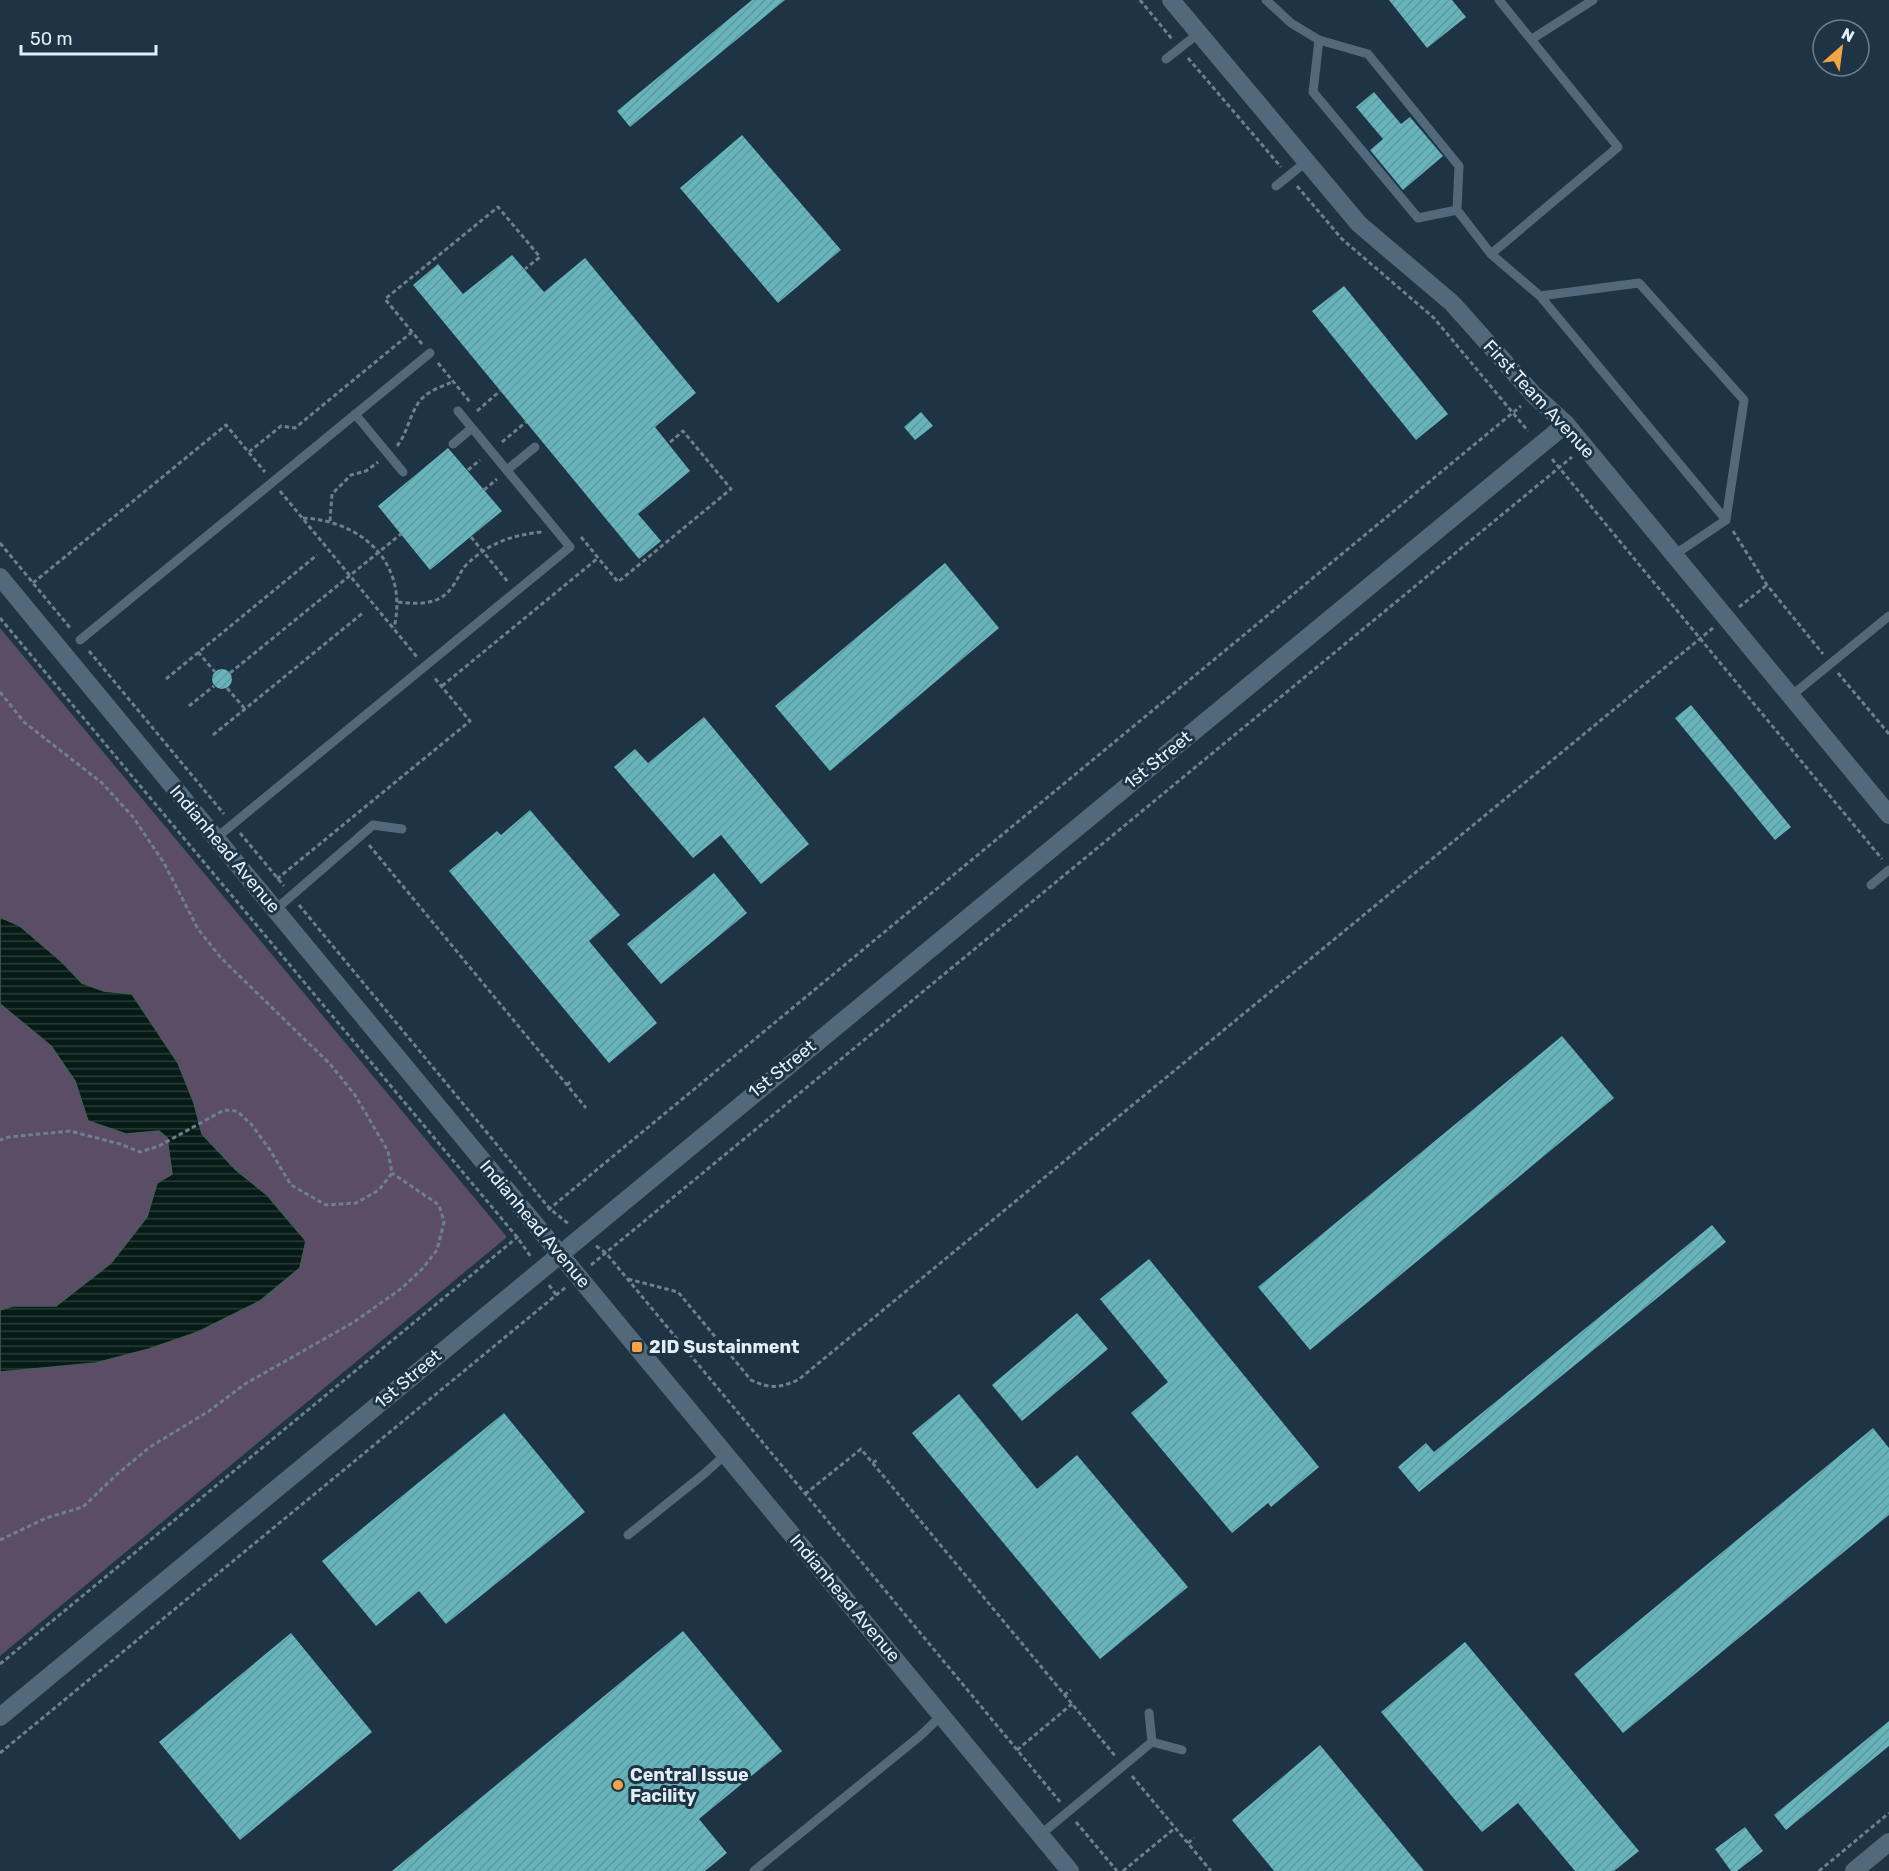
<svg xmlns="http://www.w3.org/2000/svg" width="1889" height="1871" viewBox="0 0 1889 1871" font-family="Rubik,sans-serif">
  <defs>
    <pattern id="water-rules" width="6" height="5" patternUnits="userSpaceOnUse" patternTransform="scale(1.5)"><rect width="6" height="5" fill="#061b15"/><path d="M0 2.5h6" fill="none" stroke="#2a3c38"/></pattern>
    <pattern id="building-hatch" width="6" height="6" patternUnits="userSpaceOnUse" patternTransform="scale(1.5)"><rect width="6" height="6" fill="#68b4bd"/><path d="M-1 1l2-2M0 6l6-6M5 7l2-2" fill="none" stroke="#5f99a0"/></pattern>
  </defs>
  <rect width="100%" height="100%" fill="#1e3343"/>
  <path fill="#5c4d67" d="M0 628 507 1237 0 1656Z"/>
  <path fill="url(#water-rules)" stroke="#485b59" stroke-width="1.5" d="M0 917 20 926 63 963 82 983 104 991 132 994 178 1063 194 1103 202 1134 236 1170 267 1195 306 1241 300 1268 260 1301 198 1332 149 1349 96 1363 0 1372V1310L13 1306H56L111 1263 147 1217 157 1183 172 1174 167 1138 159 1131 126 1134 88 1121 75 1081 51 1046 0 1004Z"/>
  <path fill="url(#building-hatch)" d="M752 0H785L630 127 617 111Z
    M1389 0H1452L1466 17 1427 48Z
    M1374 92 1401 124 1410 117 1443 156 1403 190 1370 150 1383 139 1356 107Z
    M742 135 841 250 778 303 680 188Z
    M512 255 544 292 585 258 696 393 655 427 690 471 638 514 661 541 639 559 413 285 438 264 463 294Z
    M1344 286 1448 414 1416 440 1312 311Z
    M921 412 933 426 915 440 904 427Z
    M448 448 502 511 430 570 378 506Z
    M945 563 999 628 830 771 775 706Z
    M212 679a10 10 0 1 1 20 0a10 10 0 1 1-20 0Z
    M1691 705 1791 827 1775 840 1675 718Z
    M704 717 809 844 761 884 721 835 693 858 614 767 635 749 648 763Z
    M530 810 620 915 589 941 657 1023 609 1063 449 871 497 831 501 835Z
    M714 873 747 913 661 984 627 944Z
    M1562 1036 1614 1098 1310 1350 1258 1287Z
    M1712 1225 1726 1242 1419 1492 1398 1467 1426 1443 1434 1452Z
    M1149 1259 1319 1467 1271 1507 1268 1503 1232 1533 1131 1413 1168 1382 1100 1299Z
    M1077 1313 1108 1349 1022 1421 992 1385Z
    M959 1394 1037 1489 1077 1455 1188 1587 1100 1659 912 1433Z
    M504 1413 585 1512 446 1624 419 1591 376 1626 322 1561Z
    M1873 1428 1889 1448V1515L1623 1733 1574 1674Z
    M683 1631 782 1751 699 1819 727 1853 705 1871H392Z
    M291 1633 372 1732 240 1840 159 1742Z
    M1465 1642 1639 1851 1614 1871H1575L1518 1803 1482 1832 1381 1712Z
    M1889 1721V1746L1786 1830 1774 1815Z
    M1320 1745 1424 1871H1274L1232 1820Z
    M1745 1827 1763 1851 1737 1871H1731L1715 1849Z"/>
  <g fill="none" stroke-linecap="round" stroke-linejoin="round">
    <path stroke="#6e7f8d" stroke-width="3" stroke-dasharray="4.5 3" stroke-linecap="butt" d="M1140 0 1172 39
      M1188 58 1281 167
      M1297 186 1342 239 1434 318 1528 431
      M422 344 385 299 498 207 540 257 525 269
      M438 363 470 402
      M477 411 500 391
      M502 442 526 422
      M397 446C408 432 409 416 419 402 427 391 441 387 452 382
      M249 452 281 426 295 428 412 332
      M1552 459 1882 859
      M468 470 480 460
      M484 490 497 479
      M280 491 417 657
      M303 518C364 521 409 565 394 628
      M330 521 332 494 351 475 366 471 378 462
      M1733 531 1767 585 1823 654
      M471 537 508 582
      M581 537 618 582 731 489 683 431 668 444
      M0 543 71 629
      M33 583 226 425 265 472
      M398 602C418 604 439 606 452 587 458 580 460 571 467 564 489 543 512 535 542 532
      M1739 607 1767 585
      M0 618 517 1237 531 1257
      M89 651 224 814
      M198 652 215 672
      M230 673 401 534
      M1838 673 1889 734
      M166 679 317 555
      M442 686 598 558
      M227 688 245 709
      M0 692 24 722 102 783 133 817 164 863 198 929 221 958 330 1064 355 1095 388 1151 392 1173 379 1190 356 1203 326 1205 291 1185 270 1150 252 1125 237 1111 224 1110 159 1146 140 1152 120 1144 70 1131 9 1137 0 1140
      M189 706 214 686
      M213 735 364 612
      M240 833 284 886
      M369 845 586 1108
      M277 879 470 721 433 676
      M299 905 550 1209 570 1225
      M567 1085 571 1081
      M548 1210 1521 406
      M596 1246 606 1253 1061 1803
      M591 1265 1572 457
      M628 1279 678 1292 751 1380C770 1389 779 1388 798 1380L1713 628
      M549 1285 557 1296
      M873 1463 879 1458
      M805 1494 861 1449 1116 1757
      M0 1540 46 1518 83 1507 116 1475 150 1447 209 1411 245 1384 354 1322 402 1288 423 1268 437 1250 444 1222 439 1205 392 1173
      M0 1664 520 1235
      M1064 1695 1071 1690
      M1017 1750 1072 1704
      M0 1753 566 1287
      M1132 1776 1211 1871
      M1076 1822 1117 1871
      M1188 1843 1194 1838
      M1123 1871 1175 1828
      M1819 1871 1889 1813"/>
    <path stroke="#51697a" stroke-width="9" d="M1266 0 1291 23 1319 40 1368 54 1459 166 1457 210 1491 254 1540 296 1726 520 1674 555
      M1532 39 1593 0
      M1319 40 1313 92 1418 218 1457 210
      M1166 59 1199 33
      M1276 186 1307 161
      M1491 254 1618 147 1499 0
      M1540 296 1639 283 1744 400 1726 520
      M355 414 403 472
      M453 444 472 428
      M507 470 535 447
      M80 640 430 353
      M1791 696 1889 616
      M216 838 570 547 458 411
      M1871 885 1889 870
      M275 910 373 825 402 829
      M628 1535 704 1474 726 1454
      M1149 1713 1152 1742 1182 1750
      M1040 1835 1152 1742
      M754 1871 920 1736 942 1715"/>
    <path stroke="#51697a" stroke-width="18" d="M1854 1871 1889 1842"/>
    <path stroke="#51697a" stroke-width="18" d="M1171 0 1359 224 1452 303 1534 395 1566 424 1889 815
      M0 577 1070 1871
      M0 1717 1566 424"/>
  </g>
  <g fill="#f4a345" stroke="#1e3343" stroke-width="2">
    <rect x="631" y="1341" width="12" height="12" rx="3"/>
    <circle cx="618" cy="1785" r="6"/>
  </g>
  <g text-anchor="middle" stroke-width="6" stroke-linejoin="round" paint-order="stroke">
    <g font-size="18" fill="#e2eff9" stroke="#1e3343">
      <text transform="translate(1539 399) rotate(47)" y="6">First Team Avenue</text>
      <text transform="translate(1158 760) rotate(-39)" y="6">1st Street</text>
      <text transform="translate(225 849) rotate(50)" y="6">Indianhead Avenue</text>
      <text transform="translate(782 1069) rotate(-39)" y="6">1st Street</text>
      <text transform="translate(535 1224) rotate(50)" y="6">Indianhead Avenue</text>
      <text transform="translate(408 1379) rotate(-40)" y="6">1st Street</text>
      <text transform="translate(845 1598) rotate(50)" y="6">Indianhead Avenue</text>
    </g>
    <g font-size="18" font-weight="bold" fill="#e2eff9" stroke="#1e3343" text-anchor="start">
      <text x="649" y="1353">2ID Sustainment</text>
      <text x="630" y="1781">Central Issue<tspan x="630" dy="21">Facility</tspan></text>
    </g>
  </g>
  <g transform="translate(1841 48) rotate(28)"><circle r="28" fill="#1e3343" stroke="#6c7e8c" stroke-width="1.5"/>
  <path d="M0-4.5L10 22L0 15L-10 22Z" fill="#f4a345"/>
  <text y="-9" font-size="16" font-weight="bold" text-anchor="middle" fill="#e2eff9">N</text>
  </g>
  <path d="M21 45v9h135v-9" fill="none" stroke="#e2eff9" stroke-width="3"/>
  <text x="30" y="45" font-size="18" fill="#e2eff9" stroke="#1e3343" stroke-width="4.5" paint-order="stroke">50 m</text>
</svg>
